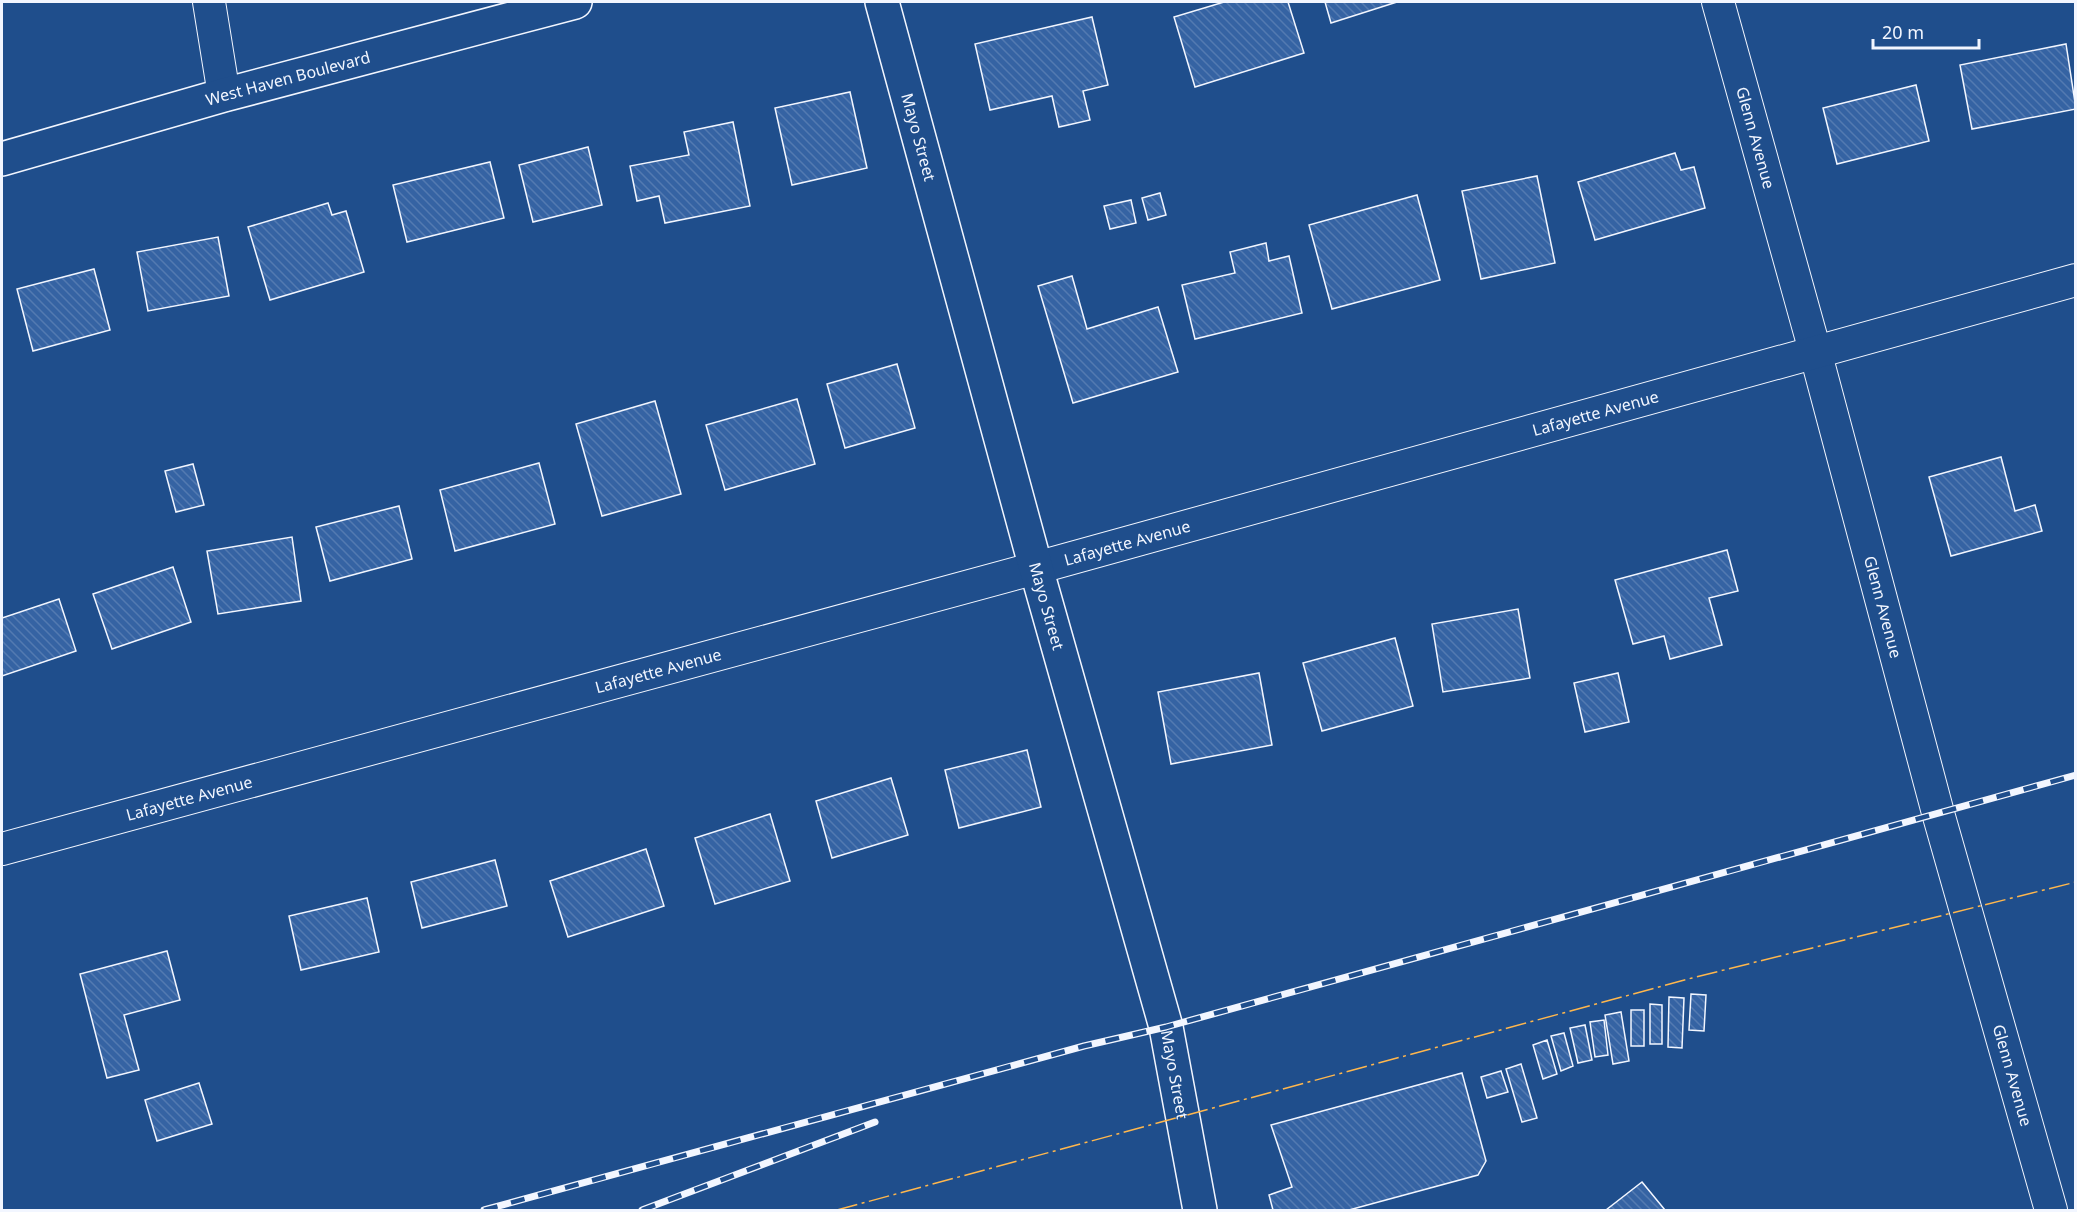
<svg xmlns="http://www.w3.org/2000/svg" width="2077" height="1212" viewBox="0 0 2077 1212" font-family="'Noto Sans',sans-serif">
  <defs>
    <pattern id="building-back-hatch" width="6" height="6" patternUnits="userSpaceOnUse" patternTransform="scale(1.5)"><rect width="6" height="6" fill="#3563a3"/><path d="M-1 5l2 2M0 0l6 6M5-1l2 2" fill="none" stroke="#537ab1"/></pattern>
  </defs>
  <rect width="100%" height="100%" fill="#1f4e8c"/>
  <path fill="url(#building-back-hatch)" stroke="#f2f6ff" stroke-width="1.5" d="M1224 2H1288L1304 53 1195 87 1174 17Z
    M1325 2H1397L1331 23Z
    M1092 17 1108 85 1083 91 1090 120 1059 127 1052 96 990 110 975 44Z
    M2066 44 2076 109 1972 129 1960 65Z
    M1916 85 1929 141 1837 164 1823 108Z
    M850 92 867 168 792 185 775 108Z
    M733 122 750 206 665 223 659 196 637 201 630 166 689 155 684 132Z
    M588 147 602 205 533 222 519 165Z
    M1675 153 1681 170 1694 167 1705 208 1595 240 1578 182Z
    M490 162 504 218 407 242 393 185Z
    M1537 176 1555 263 1481 279 1462 191Z
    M1160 193 1166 215 1148 220 1142 198Z
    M1417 195 1440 280 1332 309 1309 225Z
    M1131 200 1136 223 1110 229 1104 206Z
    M328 203 332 215 346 211 364 272 270 300 248 227Z
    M218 237 229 296 148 311 137 252Z
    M1266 243 1269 261 1289 256 1302 313 1195 339 1182 285 1235 273 1230 252Z
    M94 269 110 330 33 351 17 289Z
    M1072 276 1087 329 1158 307 1178 372 1073 403 1038 286Z
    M897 364 915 428 845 448 827 384Z
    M797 399 815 464 725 490 706 425Z
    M655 401 681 494 602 516 576 424Z
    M2001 457 2015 511 2035 505 2042 531 1951 556 1929 477Z
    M539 463 555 524 455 551 440 490Z
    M193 464 204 505 176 512 165 471Z
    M399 506 412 559 330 581 316 527Z
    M292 537 301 601 218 614 207 551Z
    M1727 550 1738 591 1709 598 1722 645 1670 659 1664 636 1633 644 1615 580Z
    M173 567 191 622 112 649 93 594Z
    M59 599 76 651 2 676V618Z
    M1518 609 1530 678 1443 692 1432 624Z
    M1395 638 1413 706 1322 731 1303 663Z
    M1259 673 1272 745 1171 764 1158 692Z
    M1618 673 1629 722 1585 732 1574 683Z
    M1027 750 1041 807 959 828 945 770Z
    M891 778 908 835 832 858 816 801Z
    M770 814 790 881 715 904 695 838Z
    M646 849 664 906 568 937 550 881Z
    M495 860 507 906 422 928 411 882Z
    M367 898 379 952 301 970 289 916Z
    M167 951 180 1000 124 1015 139 1070 107 1078 80 974Z
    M1691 994 1706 995 1704 1031 1689 1030Z
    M1669 997 1684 998 1682 1048 1668 1047Z
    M1650 1004 1662 1005V1044H1650Z
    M1631 1010H1644V1046H1631Z
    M1621 1012 1629 1061 1613 1064 1605 1015Z
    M1604 1020 1608 1055 1595 1057 1590 1022Z
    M1585 1025 1592 1060 1578 1063 1570 1028Z
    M1564 1033 1573 1066 1561 1071 1551 1036Z
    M1547 1040 1557 1074 1543 1079 1533 1045Z
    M1521 1064 1537 1118 1522 1122 1506 1069Z
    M1501 1071 1508 1092 1487 1098 1481 1077Z
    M1462 1073 1486 1161 1478 1175 1349 1210H1273L1269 1195 1292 1187 1271 1125Z
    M199 1083 212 1124 157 1141 145 1100Z
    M1642 1182 1665 1210H1606Z"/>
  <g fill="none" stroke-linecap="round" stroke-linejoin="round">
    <defs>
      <g id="street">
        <path d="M209 2 224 95"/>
        <path id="s1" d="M1718 2 1815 351 1938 813 2051 1210"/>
        <path id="s2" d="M2 849 1036 568 2076 280"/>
      </g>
      <g id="secondary">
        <path id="s3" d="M882 2 1036 568 1166 1027 1200 1210"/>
        <path id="s4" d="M2 159 224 95 575 2"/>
      </g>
    </defs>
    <use href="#street" stroke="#f2f6ff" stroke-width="34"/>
    <use href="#secondary" stroke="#f2f6ff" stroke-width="36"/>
    <use href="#street" stroke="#1f4e8c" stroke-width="32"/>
    <use href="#secondary" stroke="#1f4e8c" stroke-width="33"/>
    <defs>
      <path id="rail" d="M484 1210 1084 1046 1166 1027 2076 775
        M642 1210 875 1122"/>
    </defs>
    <use href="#rail" stroke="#f2f6ff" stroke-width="7"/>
    <use href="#rail" stroke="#1f4e8c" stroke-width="4.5" stroke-dasharray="14" stroke-linecap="butt"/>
    <path stroke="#ffb74d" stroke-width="1.5" stroke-dasharray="21 4.5 3 4.5" stroke-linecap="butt" d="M837 1210 1692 978 2076 882"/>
  </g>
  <g text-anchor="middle" stroke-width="4.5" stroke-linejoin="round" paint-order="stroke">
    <g font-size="16" fill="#f2f6ff" stroke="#1f4e8c">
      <text dy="6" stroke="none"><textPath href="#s4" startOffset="297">West Haven Boulevard</textPath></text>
      <text dy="6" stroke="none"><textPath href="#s3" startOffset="140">Mayo Street</textPath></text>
      <text dy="6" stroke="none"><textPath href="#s1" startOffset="141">Glenn Avenue</textPath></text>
      <text dy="6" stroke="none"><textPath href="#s2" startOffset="1652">Lafayette Avenue</textPath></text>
      <text dy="6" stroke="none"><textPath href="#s2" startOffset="1166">Lafayette Avenue</textPath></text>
      <text dy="6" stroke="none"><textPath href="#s3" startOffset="626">Mayo Street</textPath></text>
      <text dy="6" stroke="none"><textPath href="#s1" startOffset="627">Glenn Avenue</textPath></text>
      <text dy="6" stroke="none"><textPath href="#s2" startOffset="680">Lafayette Avenue</textPath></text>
      <text dy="6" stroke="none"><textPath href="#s2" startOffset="194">Lafayette Avenue</textPath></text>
      <text dy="6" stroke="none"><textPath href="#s3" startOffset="1112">Mayo Street</textPath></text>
      <text dy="6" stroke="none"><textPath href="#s1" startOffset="1113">Glenn Avenue</textPath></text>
    </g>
  </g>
  <rect width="2077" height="1212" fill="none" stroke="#f2f6ff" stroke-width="6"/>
  <path d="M1873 39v9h106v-9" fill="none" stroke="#f2f6ff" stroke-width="3"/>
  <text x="1882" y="39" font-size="18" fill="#f2f6ff" stroke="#1f4e8c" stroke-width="4.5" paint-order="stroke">20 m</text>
</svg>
